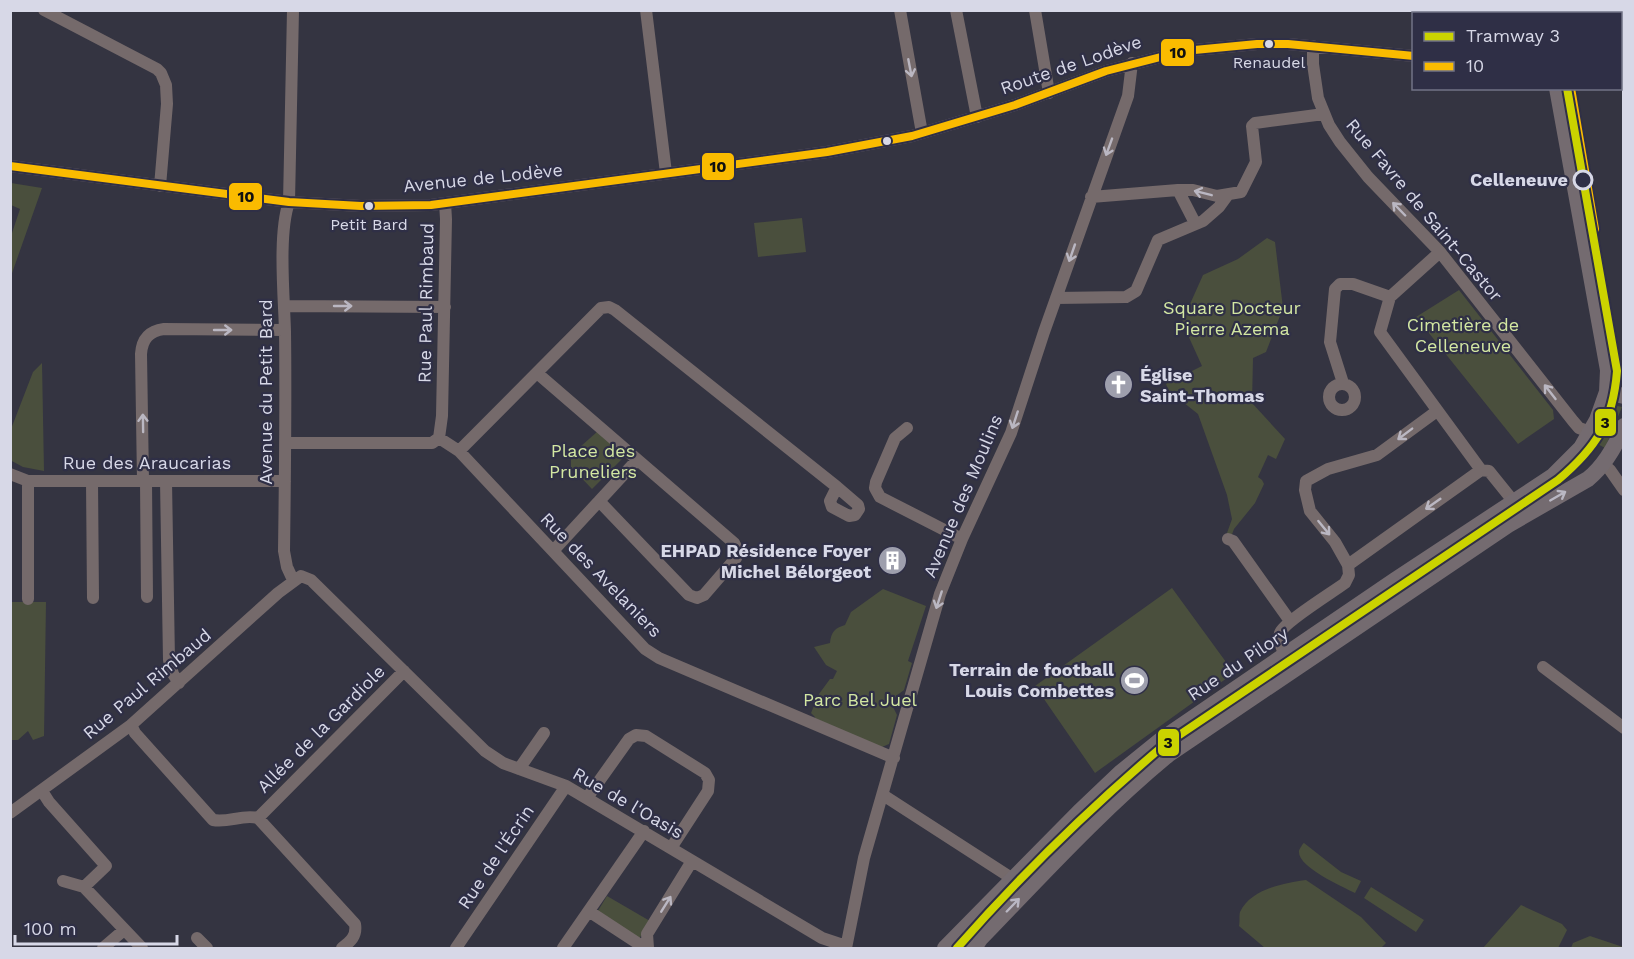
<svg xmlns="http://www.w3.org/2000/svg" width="1634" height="959" viewBox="0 0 1634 959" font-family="'Work Sans',sans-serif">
  <rect width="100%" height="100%" fill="#343441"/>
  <path fill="#4a4f3d" d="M11 183 42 188 11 276V236L20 209 11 205Z
    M802 218 806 252 758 257 754 223Z
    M1267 238 1275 242 1283 308 1266 352 1253 358 1252 403 1285 439 1276 459 1268 455 1258 477 1262 480 1264 484 1255 503 1234 529 1231 537 1229 536 1227 533 1232 519 1227 495 1198 414 1169 391 1166 384 1202 366 1182 322 1203 275 1238 259Z
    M1459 290 1553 410 1554 419 1518 444 1416 317Z
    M42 363 44 471 23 467 10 460 11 429 33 372Z
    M1610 404 1622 407 1605 448 1594 442Z
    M598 431 626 455 592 489 571 467V455Z
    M1172 588 1234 673 1095 773 1035 686Z
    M883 589 926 606 908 661 912 663 904 690 896 696 893 707 897 715 889 744 882 747 814 720 815 717 811 713 819 694 830 679H833L837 671 826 665 814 647 830 643C831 632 835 628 845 625L851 612Z
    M11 602H46L44 736 33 740 28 731 18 740H11Z
    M1304 843 1341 872 1361 881 1355 893C1343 887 1297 867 1299 851 1299 850 1303 843 1304 843Z
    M1306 880 1361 917 1386 943 1381 948H1265L1239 926C1240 922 1239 915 1240 912 1251 889 1284 883 1306 880Z
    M1371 887 1424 920 1416 932 1364 898Z
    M607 896 650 921 639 939 596 914Z
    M1521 905 1562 924 1567 930 1558 948H1483Z
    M1590 936 1623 947V948H1571L1573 943Z"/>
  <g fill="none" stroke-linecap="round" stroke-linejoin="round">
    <path stroke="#756a6b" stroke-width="12" d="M44 10 157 69 161 73 166 85 167 104 160 186
      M646 10 666 173
      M900 10 922 133
      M956 10 977 117
      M1035 10 1049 93
      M1550 10 1551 14
      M1313 46V64L1318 98 1329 125 1340 142 1368 177 1440 252 1573 421 1579 428 1590 432
      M10 166 289 202 361 206 431 205 827 152 912 136 1015 105 1106 71 1184 51 1257 44H1288L1414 56
      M1178 190 1195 223
      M1091 197 1178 190H1193L1217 196 1241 192 1256 162 1252 126 1255 123 1324 114
      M1440 252 1390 297 1380 332 1481 470 1489 471 1514 502
      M1056 298 1126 297 1136 291 1158 240 1203 221 1219 207 1227 196
      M284 306 445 307
      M537 373 734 543 738 551 736 558 704 595 697 598 689 595 599 501
      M1343 383 1330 342 1335 289 1340 284H1353L1390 297
      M1329 397a13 13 0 1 1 26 0a13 13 0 1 1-26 0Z
      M907 428 895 438 876 482 875 488 880 497 962 539
      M439 438 459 451 645 649 659 658 894 758
      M439 438 442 416 446 219 445 203
      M286 443H432L439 438
      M459 451 601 308 609 307 615 310 837 487 858 505 859 509 855 515 849 516 832 507 830 501 837 487
      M1602 463 1610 470 1624 490
      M10 474 28 481H285
      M28 481V599
      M92 481 93 598
      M143 481 141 354C142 339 149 331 164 329L285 330
      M146 481 147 597
      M166 481 169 660 173 674 179 683
      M1228 539 1233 541 1290 621
      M553 551 637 460
      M1348 565 1335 542 1310 511 1305 490 1306 481 1328 469 1377 455 1437 411
      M293 580 287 567 284 551C285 478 286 404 285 331 284 296 278 234 289 202L293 10
      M1285 655C1282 648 1278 641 1280 633 1284 622 1333 592 1345 583L1349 575 1348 565 1481 470
      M1543 667 1624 728
      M131 725 135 733 213 820C229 823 242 814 258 818L404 671
      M519 769 544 733
      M42 791 49 802 106 866 84 887
      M883 795 1013 879
      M587 798 629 739 636 735 646 736 705 773 709 780 708 791 671 848
      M10 813 131 725 278 593 301 576 311 580 485 751 503 763 566 786 822 938 846 946
      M258 818 355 924C357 936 351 941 342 948
      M63 881 84 887 142 948
      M590 912 645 948
      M197 938 207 948
      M103 948 124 930
      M456 948 566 786
      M563 948 644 831
      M648 948 647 934 692 861
      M846 948 864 858 940 594 962 539 1011 433 1044 332 1128 96 1132 63"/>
    <path stroke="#746b70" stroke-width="16" d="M1620 30H1624
      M1620 55 1624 54
      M1607 392 1624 396
      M945 948 1079 812 1120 773 1162 739 1395 580 1553 476 1581 448 1597 420 1607 392 1608 370 1557 88
      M974 948 980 939C1041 876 1101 810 1169 754L1508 525 1588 479C1604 466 1616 445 1624 426"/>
    <defs>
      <path id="bus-1" d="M1571 88 1595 229
        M10 166 289 202 361 206 431 205 827 152 912 136 1015 105 1106 71 1184 51 1257 44H1288L1414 56"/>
    </defs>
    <use href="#bus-1" stroke="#2f2f46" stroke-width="12"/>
    <use href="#bus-1" stroke="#fabb00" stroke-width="8"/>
    <defs>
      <path id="tram-1" d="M957 948C1020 876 1090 808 1163 746L1558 480C1596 448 1613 422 1617 371L1567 88"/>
    </defs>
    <use href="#tram-1" stroke="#2f2f46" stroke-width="12"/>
    <use href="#tram-1" stroke="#cbd300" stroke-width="8"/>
  </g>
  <defs><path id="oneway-shaft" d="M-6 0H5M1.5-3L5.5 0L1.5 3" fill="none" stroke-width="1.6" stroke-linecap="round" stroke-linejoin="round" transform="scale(1.5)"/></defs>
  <g stroke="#bab7c2">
    <use href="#oneway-shaft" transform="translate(910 68) rotate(79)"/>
    <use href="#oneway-shaft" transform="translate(1109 147) rotate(110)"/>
    <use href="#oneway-shaft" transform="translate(1203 193) rotate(-166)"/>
    <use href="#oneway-shaft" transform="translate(1399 209) rotate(-134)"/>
    <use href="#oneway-shaft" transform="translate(1072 253) rotate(109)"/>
    <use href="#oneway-shaft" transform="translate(343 306)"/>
    <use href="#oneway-shaft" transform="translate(223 330)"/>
    <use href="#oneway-shaft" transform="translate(1550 392) rotate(-128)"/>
    <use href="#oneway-shaft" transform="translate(1015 420) rotate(108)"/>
    <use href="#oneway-shaft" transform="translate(143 423) rotate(-91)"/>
    <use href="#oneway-shaft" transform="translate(1405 434) rotate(143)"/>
    <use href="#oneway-shaft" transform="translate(1433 504) rotate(145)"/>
    <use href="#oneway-shaft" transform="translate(1324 528) rotate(51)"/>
    <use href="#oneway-shaft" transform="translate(939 600) rotate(108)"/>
    <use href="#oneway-shaft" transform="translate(666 904) rotate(-58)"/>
  </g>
  <g stroke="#b9b7c3">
    <use href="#oneway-shaft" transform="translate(1558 496) rotate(-30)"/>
    <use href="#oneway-shaft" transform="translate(1013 905) rotate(-46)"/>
  </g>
  <defs>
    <symbol id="church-disc" viewBox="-11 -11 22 22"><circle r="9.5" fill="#9e9fad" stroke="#2f2f46"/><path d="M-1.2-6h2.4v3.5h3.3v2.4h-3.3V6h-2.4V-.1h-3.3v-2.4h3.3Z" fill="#fff"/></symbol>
    <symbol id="building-disc" viewBox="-11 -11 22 22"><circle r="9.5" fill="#9e9fad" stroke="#2f2f46"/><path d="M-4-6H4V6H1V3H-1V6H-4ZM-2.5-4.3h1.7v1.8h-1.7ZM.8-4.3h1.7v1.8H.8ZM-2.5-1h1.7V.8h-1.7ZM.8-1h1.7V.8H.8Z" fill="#fff"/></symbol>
    <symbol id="stadium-disc" viewBox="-11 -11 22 22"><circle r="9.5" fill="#9e9fad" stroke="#2f2f46"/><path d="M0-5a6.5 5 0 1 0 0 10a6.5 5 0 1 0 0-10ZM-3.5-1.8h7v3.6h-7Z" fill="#fff"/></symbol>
  </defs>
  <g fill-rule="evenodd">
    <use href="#church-disc" x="1102" y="368" width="33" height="33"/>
    <use href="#building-disc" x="876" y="544" width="33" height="33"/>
    <use href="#stadium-disc" x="1118" y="664" width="33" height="33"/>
  </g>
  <g fill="#d7d8e7" stroke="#2f2f46" stroke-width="2">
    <circle cx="1269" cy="44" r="5"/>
    <circle cx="887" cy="141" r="5"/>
    <circle cx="369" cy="206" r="5"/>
  </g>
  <circle fill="#2f2f46" stroke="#d7d8e7" stroke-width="3" cx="1583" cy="180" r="9"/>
  <g text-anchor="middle" stroke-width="4.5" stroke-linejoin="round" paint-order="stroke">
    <g font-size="16" fill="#d7d8e7" stroke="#2f2f46">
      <text x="1269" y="68">Renaudel</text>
      <text x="369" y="230">Petit Bard</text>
    </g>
    <g font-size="18" fill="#d7d8e7" stroke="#2f2f46">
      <text transform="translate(1071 65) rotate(-19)" y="6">Route de Lodève</text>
      <text transform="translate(483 178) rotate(-6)" y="6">Avenue de Lodève</text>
      <text transform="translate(1424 210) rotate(50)" y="6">Rue Favre de Saint-Castor</text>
      <text transform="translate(426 303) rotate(-89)" y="6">Rue Paul Rimbaud</text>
      <text transform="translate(266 392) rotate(-90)" y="6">Avenue du Petit Bard</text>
      <text x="147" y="469">Rue des Araucarias</text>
      <text transform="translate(963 496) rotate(-67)" y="6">Avenue des Moulins</text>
      <text transform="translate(601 575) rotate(46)" y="6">Rue des Avelaniers</text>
      <text transform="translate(1238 664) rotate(-34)" y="6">Rue du Pilory</text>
      <text transform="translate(147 684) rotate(-40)" y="6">Rue Paul Rimbaud</text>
      <text transform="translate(321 729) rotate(-45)" y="6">Allée de la Gardiole</text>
      <text transform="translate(628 803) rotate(30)" y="6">Rue de l'Oasis</text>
      <text transform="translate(496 857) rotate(-56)" y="6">Rue de l'Écrin</text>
    </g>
    <g font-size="18" font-weight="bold" fill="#d7d8e7" stroke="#2f2f46" text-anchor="end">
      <text x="1568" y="186">Celleneuve</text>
    </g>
    <g font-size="18" fill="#d3e7a2" stroke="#2f2f46">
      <text x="1232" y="314">Square Docteur<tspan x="1232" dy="21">Pierre Azema</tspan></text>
      <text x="1463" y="331">Cimetière de<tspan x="1463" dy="21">Celleneuve</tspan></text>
      <text x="593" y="457">Place des<tspan x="593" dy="21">Pruneliers</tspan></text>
      <text x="860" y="706">Parc Bel Juel</text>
    </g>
    <g font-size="18" font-weight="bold" fill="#d7d8e7" stroke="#2f2f46" text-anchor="end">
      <text x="1140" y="381" text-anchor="start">Église<tspan x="1140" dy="21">Saint-Thomas</tspan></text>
      <text x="871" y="557">EHPAD Résidence Foyer<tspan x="871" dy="21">Michel Bélorgeot</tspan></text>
      <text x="1114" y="676">Terrain de football<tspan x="1114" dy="21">Louis Combettes</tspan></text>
    </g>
  </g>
  <g stroke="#2f2f46" stroke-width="2">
    <rect x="1160" y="38" width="35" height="29" rx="6" fill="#fabb00"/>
    <rect x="701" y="152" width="34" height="29" rx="6" fill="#fabb00"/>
    <rect x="228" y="182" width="35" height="29" rx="6" fill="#fabb00"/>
    <rect x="1594" y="408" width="23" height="29" rx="6" fill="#cbd300"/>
    <rect x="1157" y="728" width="23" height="29" rx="6" fill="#cbd300"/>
  </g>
  <g font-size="16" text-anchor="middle" font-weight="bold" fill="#111">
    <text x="1178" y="58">10</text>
    <text x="718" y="172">10</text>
    <text x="246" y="202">10</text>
    <text x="1605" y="428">3</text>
    <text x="1168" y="748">3</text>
  </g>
  <rect width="1634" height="959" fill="none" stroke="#d7d8e7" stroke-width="24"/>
  <rect x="1412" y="12" width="210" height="78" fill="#2f2f46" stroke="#727386" stroke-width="1.5"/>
  <rect x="1424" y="32" width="30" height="9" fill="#cbd300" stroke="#727386" stroke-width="1.5"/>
  <text x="1466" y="42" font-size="18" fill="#d7d8e7">Tramway 3</text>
  <rect x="1424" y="62" width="30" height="9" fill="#fabb00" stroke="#727386" stroke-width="1.5"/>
  <text x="1466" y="72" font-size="18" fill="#d7d8e7">10</text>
  <path d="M15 935v9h162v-9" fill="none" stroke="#d7d8e7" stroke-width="3"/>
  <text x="24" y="935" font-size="18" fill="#d7d8e7" stroke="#2f2f46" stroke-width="4.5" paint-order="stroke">100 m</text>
</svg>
